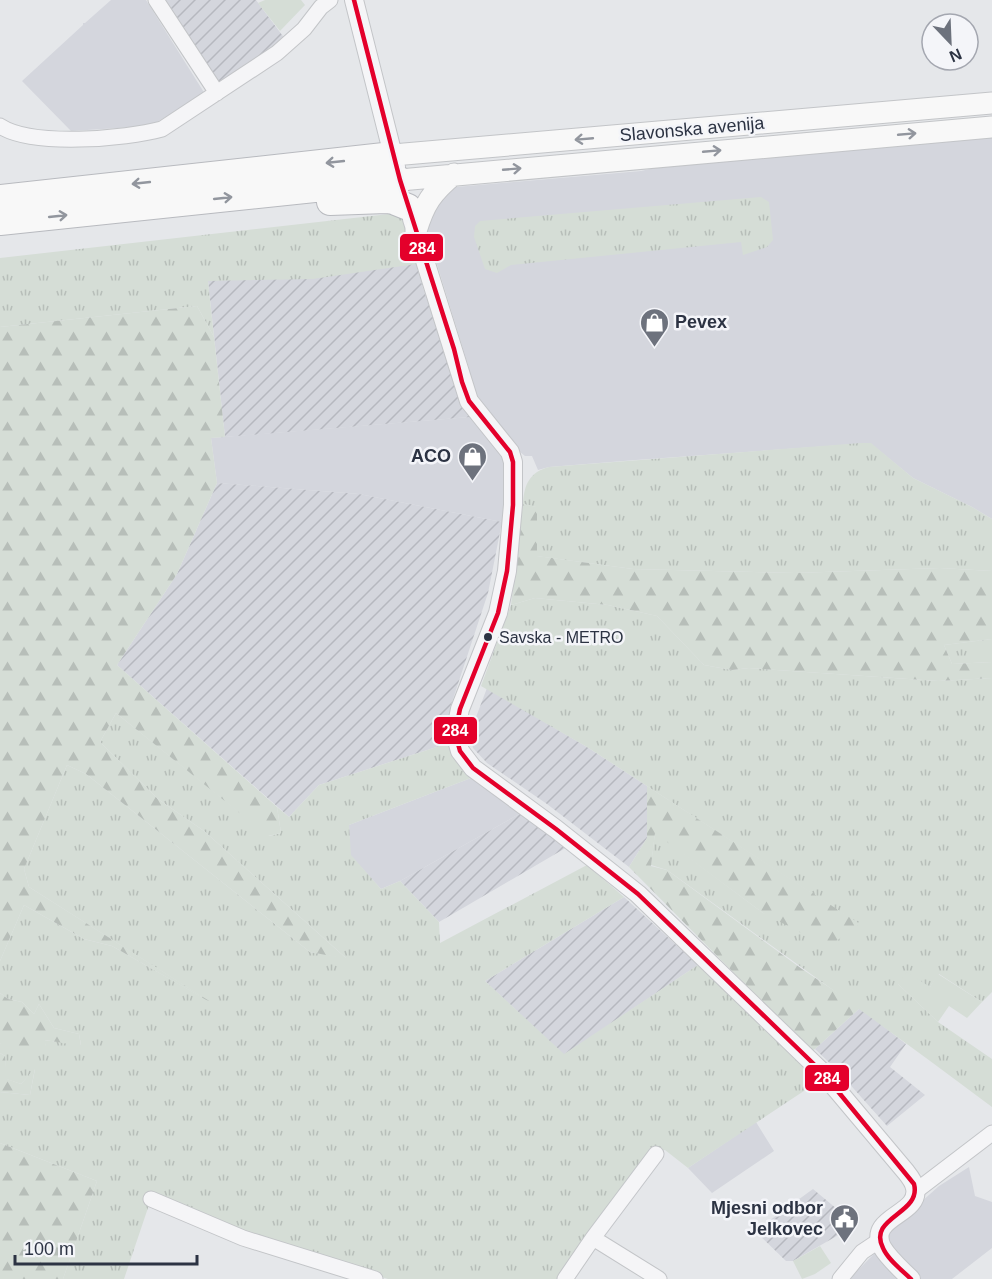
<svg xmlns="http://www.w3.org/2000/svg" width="992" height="1279" viewBox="0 0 992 1279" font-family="Helvetica,sans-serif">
  <defs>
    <pattern id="industrial-furrows" width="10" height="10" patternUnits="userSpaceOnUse" patternTransform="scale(1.5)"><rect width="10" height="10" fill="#d4d6dd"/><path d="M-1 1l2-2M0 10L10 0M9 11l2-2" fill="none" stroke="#b6b8bf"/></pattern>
    <pattern id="grass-tufts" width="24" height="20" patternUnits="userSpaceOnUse" patternTransform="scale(1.5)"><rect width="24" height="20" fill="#d5ddd6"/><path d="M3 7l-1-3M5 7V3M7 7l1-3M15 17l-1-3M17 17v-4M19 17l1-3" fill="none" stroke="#b7beb9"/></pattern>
    <pattern id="forest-firs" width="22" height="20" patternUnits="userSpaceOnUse" patternTransform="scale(1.5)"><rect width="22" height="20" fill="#d5ddd6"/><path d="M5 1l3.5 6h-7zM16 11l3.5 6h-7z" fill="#b7beb9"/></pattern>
  </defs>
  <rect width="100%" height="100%" fill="#e5e7ea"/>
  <path fill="#d4d6dd" d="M111 0H146L205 94 150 126 71 131 22 81 83 25V23H85Z
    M992 136V519L972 507 913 478 870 443 636 460 549 467 538 470 532 456H525L514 447 483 411 467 372 469 368 427 232 426 223 446 190 456 187 641 171 685 161Z
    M470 417 504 450 513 470 502 522 359 494 217 483 211 438Z
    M471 778 521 813 400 881 381 889 350 855 349 825Z
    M756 1122 774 1151 712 1193 688 1168Z
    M969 1167 975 1196 992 1202V1248L952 1279H920L892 1246 888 1237 892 1228 939 1186Z
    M875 1253 903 1279H849Z"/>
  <path fill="url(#industrial-furrows)" d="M160 0H256L285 39 223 82 217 83Z
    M404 222 423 288 459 392 470 417 225 437 208 281Z
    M217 483 359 494 502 522 488 593 450 708 449 743 319 785 289 817 117 665 177 574Z
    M487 688 587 747 647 786V838L629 867 547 804 487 763 473 748 470 733Z
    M521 813 569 846 439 922 400 881Z
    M624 897 698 965 564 1055 485 981Z
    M860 1008 906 1044 890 1067 925 1095 887 1126 837 1070 815 1049Z
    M813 1189 856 1225 793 1261H786L755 1231Z"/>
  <path fill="url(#grass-tufts)" d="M761 197 769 202 773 240 767 247 743 255 741 242 511 265 497 273 485 269 474 237 475 226 480 221Z
    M398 213 404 222 416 264 313 279 208 281 214 337 197 306 0 327V258Z
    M861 443H871L913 478 972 507 992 519V571L940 568 795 573 633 569 536 556V507L523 504C524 484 530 472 549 467Z
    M535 598 608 605 657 616 704 665 732 670 749 668 938 681 992 678V992L982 1002 939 974 930 987 898 984 938 1022 992 1059V1107C885 1027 776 949 667 870L651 865 655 832 763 913 859 924 587 747 481 686 511 605Z
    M992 639V662L952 664 944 645Z
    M116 713 269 836 281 833 277 807 289 817 319 785 449 743 471 778 349 825 351 855 381 889 400 881 439 922 440 943 587 865 624 897 485 981 564 1054 698 965 819 1081 688 1168 665 1150 655 1151 562 1279H388L286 1248 152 1196 124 1279H63L97 1181 0 1143V1092L30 1095 35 1069 21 1084 6 1079 5 1056 0 1053V1044L3 1042 46 1046 44 1040 81 1045 79 1034 54 1028 39 1004 34 1014 22 1002 8 999 0 993V961L24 905 84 939 112 946 207 1000 29 887 24 869 67 765 86 774 310 952 346 958 204 831 158 799 100 742Z"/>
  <path fill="url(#forest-firs)" d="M197 306 214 337 225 437 211 438 217 483 177 574 117 665 277 807 281 833 268 836 116 713 100 742 158 799 204 831 347 959 310 952 86 774 67 765 24 869 29 887 222 1009 112 946 84 939 24 905 0 961V327Z
    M523 504 537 507V556L633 569 795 573 940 568 992 571V639L944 645 952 664 992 662V678L938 681 749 668 732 670 704 665 657 616 608 605 535 598 511 605Z
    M647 786 860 924 828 947 763 913 655 833 651 866 667 870 802 969 860 1008 815 1049 811 1051 629 867 647 838Z
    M0 993 8 999 22 1002 34 1014 39 1004 54 1028 79 1034 81 1046 45 1040 46 1046 18 1053 3 1043 0 1044Z
    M0 1053 5 1056 7 1079 21 1084 35 1068 30 1095 0 1092Z
    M0 1143 97 1181 63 1279H0Z"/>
  <path fill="#d5ddd6" d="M265 0H301L305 5 280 31 258 3Z
    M907 972 930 987 938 974 982 1002 967 1018 949 1006 938 1022 898 984Z
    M820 1246 831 1263 815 1274 802 1279 793 1261Z"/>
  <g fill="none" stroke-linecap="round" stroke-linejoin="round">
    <defs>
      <path id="minor" d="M156 0 217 93
        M0 126C32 147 125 139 162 129L277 53 304 29 321 7 330 0
        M916 1191 992 1133
        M151 1199 243 1238 375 1279
        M593 1238 656 1154
        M565 1279 593 1238 659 1279
        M840 1279 862 1252 880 1240"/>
      <path id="tertiary" d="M354 0 396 167
        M412 219 469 401 510 452 513 462V505L507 571 498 613 460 709 455 733 460 751 473 768 556 829 638 894 822 1072 906 1172C910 1177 914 1182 915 1188 921 1215 867 1216 882 1247 889 1259 901 1269 911 1279"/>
      <path id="secondary" d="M393 155 992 103
        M400 180 992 127
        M416 231C424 204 432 192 454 174"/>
      <path id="motorway" d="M0 198 393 155
        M330 202 386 200 393 201 408 207
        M0 222 400 180"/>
    </defs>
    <use href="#minor" stroke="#c3c5c8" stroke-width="17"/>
    <use href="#tertiary" stroke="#c3c5c8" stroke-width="20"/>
    <use href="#secondary" stroke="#c3c5c8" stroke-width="23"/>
    <use href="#motorway" stroke="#b8babf" stroke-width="28"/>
    <use href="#minor" stroke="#f5f5f7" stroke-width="15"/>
    <use href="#tertiary" stroke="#f5f5f7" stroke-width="18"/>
    <use href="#secondary" stroke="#f8f8f8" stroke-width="21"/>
    <use href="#motorway" stroke="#f8f8f8" stroke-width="26"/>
    <defs>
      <path id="bus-1" d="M354 0 400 180 454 349 462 382 469 401 510 452 513 462V505L507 571 498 613 460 709 455 733 460 751 473 768 556 829 638 894 822 1072 914 1184C922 1214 867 1217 883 1248 888 1260 902 1270 911 1279"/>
    </defs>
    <use href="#bus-1" stroke="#f4f5f9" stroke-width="9"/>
    <use href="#bus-1" stroke="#e4002b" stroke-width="4.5"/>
  </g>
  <defs><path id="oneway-shaft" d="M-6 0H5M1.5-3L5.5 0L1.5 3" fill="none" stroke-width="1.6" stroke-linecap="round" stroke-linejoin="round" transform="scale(1.5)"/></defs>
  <g stroke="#92969e">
    <use href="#oneway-shaft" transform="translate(907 134) rotate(-5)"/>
    <use href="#oneway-shaft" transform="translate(584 139) rotate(175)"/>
    <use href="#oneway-shaft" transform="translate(712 151) rotate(-5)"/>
    <use href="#oneway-shaft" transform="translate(335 162) rotate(174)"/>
    <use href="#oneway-shaft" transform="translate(512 169) rotate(-5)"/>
    <use href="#oneway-shaft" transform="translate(141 183) rotate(174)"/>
    <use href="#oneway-shaft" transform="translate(223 198) rotate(-6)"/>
    <use href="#oneway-shaft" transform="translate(58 216) rotate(-6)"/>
  </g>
  <defs>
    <symbol id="shop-pin" viewBox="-11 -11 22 30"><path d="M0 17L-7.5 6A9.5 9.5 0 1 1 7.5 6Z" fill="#6d727d" stroke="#f4f5f9"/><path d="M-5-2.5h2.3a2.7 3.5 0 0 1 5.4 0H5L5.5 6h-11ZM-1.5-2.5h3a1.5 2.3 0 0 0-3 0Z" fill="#fff"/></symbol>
    <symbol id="civic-pin" viewBox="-11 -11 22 30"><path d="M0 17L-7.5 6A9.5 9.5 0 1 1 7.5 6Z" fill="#6d727d" stroke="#f4f5f9"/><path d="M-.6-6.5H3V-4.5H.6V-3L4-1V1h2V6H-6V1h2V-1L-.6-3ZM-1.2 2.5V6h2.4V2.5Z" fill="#fff"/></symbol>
  </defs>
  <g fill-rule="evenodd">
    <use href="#shop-pin" x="638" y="306" width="33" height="45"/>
    <use href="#shop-pin" x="456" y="440" width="33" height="45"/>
    <use href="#civic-pin" x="828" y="1202" width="33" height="45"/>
  </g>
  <circle fill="#2c3343" stroke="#f4f5f9" stroke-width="2" cx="488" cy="637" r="5"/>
  <g text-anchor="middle" stroke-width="5" stroke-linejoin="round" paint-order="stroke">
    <g font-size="16" fill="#2c3343" stroke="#f4f5f9" text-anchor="start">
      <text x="499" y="643">Savska - METRO</text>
    </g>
    <g font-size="18" fill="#2c3343" stroke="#f4f5f9">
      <text transform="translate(692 129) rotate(-5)" y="6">Slavonska avenija</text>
    </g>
    <g font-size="18" font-weight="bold" fill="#2c3343" stroke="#f4f5f9" text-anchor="end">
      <text x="675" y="328" text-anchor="start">Pevex</text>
      <text x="451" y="462">ACO</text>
      <text x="823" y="1214">Mjesni odbor<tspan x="823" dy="21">Jelkovec</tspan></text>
    </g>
  </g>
  <g stroke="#f4f5f9" stroke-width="2">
    <rect x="399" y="233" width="45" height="29" rx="6" fill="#e4002b"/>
    <rect x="433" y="716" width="45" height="29" rx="6" fill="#e4002b"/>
    <rect x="804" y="1064" width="46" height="28" rx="6" fill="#e4002b"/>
  </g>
  <g font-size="16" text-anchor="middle" font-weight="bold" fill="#fff">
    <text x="422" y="254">284</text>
    <text x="455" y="736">284</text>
    <text x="827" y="1084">284</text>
  </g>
  <g transform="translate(950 42) rotate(157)"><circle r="28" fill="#f4f5f9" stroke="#a4a7b0" stroke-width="1.5"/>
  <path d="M0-4.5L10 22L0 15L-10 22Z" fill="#6d727d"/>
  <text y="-9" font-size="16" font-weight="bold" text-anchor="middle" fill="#2c3343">N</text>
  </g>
  <path d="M15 1255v9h182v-9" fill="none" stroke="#2c3343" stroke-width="3"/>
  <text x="24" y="1255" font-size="18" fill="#2c3343" stroke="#f4f5f9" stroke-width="4.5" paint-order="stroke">100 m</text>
</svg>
